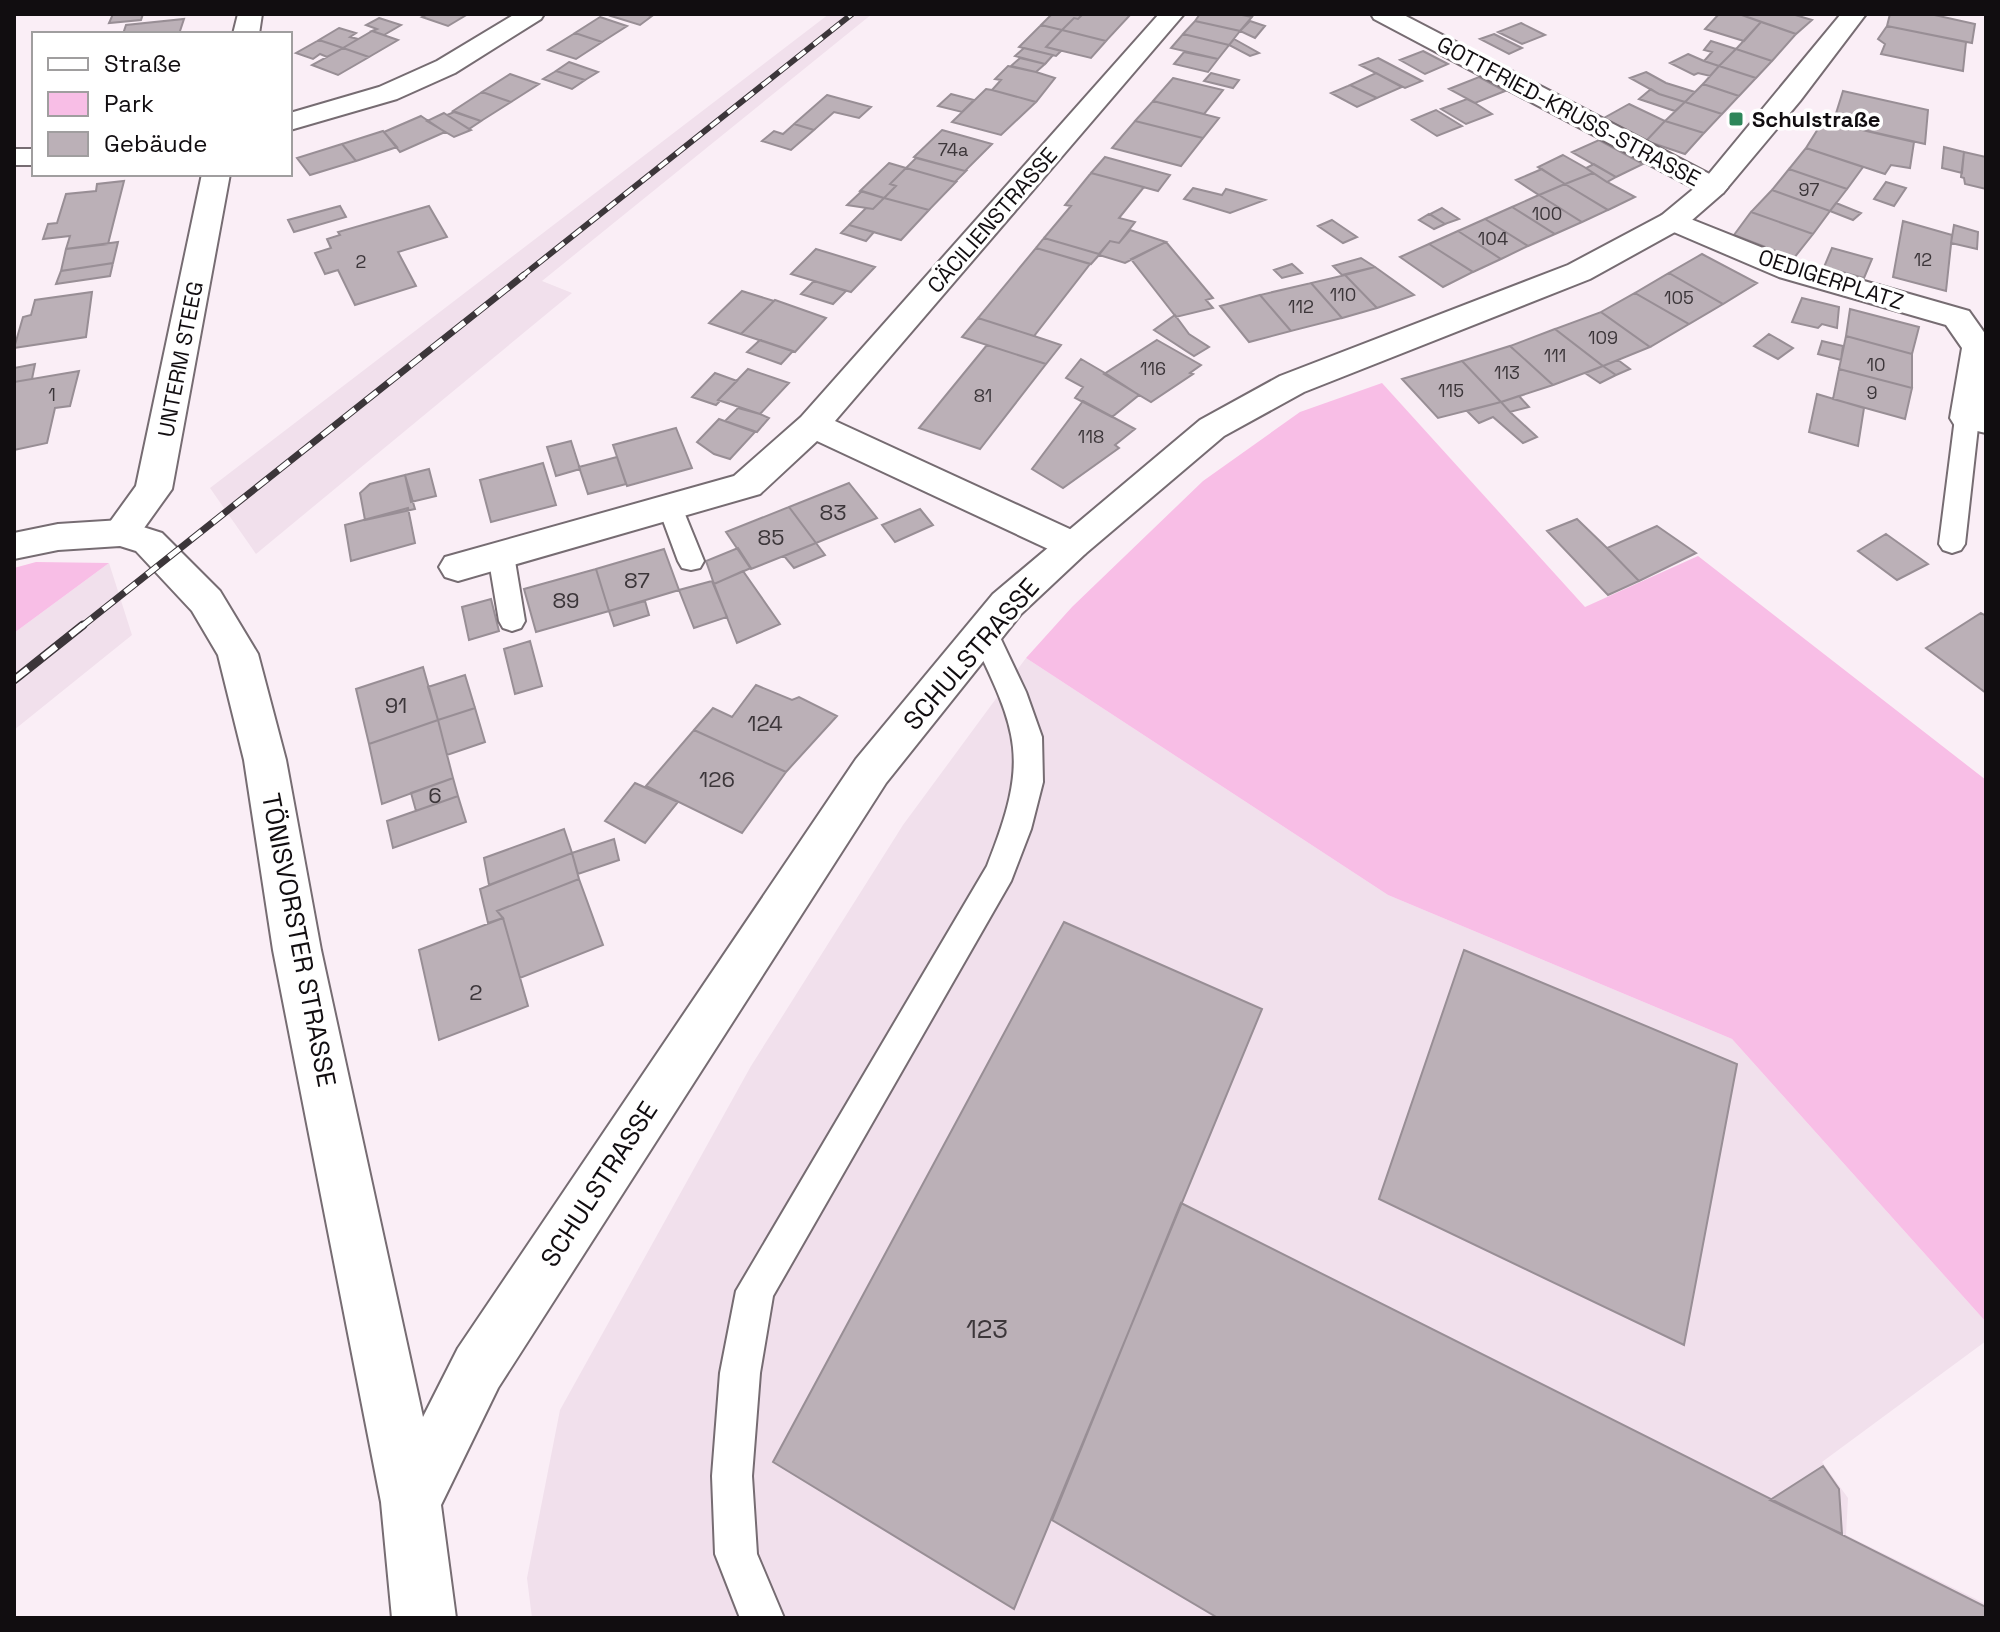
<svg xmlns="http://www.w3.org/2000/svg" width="2000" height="1632" viewBox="0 0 2000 1632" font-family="'Space Grotesk',sans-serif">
  <rect width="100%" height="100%" fill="#faeef6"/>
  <path fill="#f1e0ec" d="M829 14H872L542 281 572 293 256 554 210 488Z
    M109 563 132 635 14 730V633Z
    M1026 658 1388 895 1732 1039 1986 1322V1341L1822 1462 1848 1498 1846 1535 1986 1604V1618H532L527 1578 560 1410 751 1066 903 825Z"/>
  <path fill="#f8bee6" d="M1382 383 1585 607 1698 556 1986 780V1322L1732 1039 1388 895 1026 658 1072 607 1203 481 1300 412Z
    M36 562 109 563 14 633V568Z"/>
  <path fill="#bbb0b7" stroke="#988e95" stroke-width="2" d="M113 14H143L141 20 109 23Z
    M428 14H468L448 26 422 17Z
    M615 14H644L652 16 640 25 611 16Z
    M1052 14H1083L1078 19 1074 18 1062 30 1041 25Z
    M1083 14H1131L1106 41 1062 30 1074 18 1078 19Z
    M1200 14H1237L1252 17 1240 31 1195 21Z
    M1719 14H1739L1761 22 1744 41 1705 29Z
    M1739 14H1792L1812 20 1796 34Z
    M1890 14H1930L1975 24 1972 43 1887 26Z
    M600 17 627 26 602 42 575 33Z
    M379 18 401 25 384 35 372 31 377 29 366 25Z
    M184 19 179 34H123L126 25Z
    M1195 21 1240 31 1229 45 1183 34Z
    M1250 21 1265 26 1255 38 1240 31Z
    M1761 22 1796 34 1772 61 1736 49Z
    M1521 23 1545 35 1522 44 1498 32Z
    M1041 25 1062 30 1046 47 1061 51 1056 56 1019 47Z
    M1887 26 1966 42 1963 71 1881 54 1885 44 1878 39Z
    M339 28 356 33 350 37 358 39 343 48 319 40Z
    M1062 30 1106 41 1091 58 1046 47Z
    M372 31 398 40 369 57 343 48Z
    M575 33 602 42 576 59 548 50Z
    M1183 34 1229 45 1218 59 1171 48Z
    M1494 34 1522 48 1509 54 1480 39Z
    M1234 39 1259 53 1250 56 1229 45Z
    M319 40 343 48 327 57 320 54 313 59 296 53Z
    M1711 41 1736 49 1719 66 1704 61 1712 52 1704 50Z
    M343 48 369 57 338 75 312 65Z
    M1024 48 1053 55 1045 64 1015 56Z
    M1736 49 1772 61 1756 78 1719 66Z
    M1423 51 1448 64 1425 74 1400 60Z
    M1184 52 1218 59 1208 72 1174 64Z
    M1688 54 1704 61 1719 66 1710 76 1698 73 1694 75 1670 63Z
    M1020 58 1045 64 1036 72 1011 66Z
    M1378 58 1422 81 1405 88 1360 65Z
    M569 62 598 72 585 80 556 71Z
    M1008 66 1036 72 1055 78 1036 102 992 90 1001 80 995 79Z
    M1719 66 1756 78 1739 96 1703 84Z
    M556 71 585 80 572 89 543 79Z
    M1646 72 1666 83 1695 92 1685 102 1659 94 1630 78Z
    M1211 73 1239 80 1233 88 1204 81Z
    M1376 73 1402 87 1377 98 1350 85Z
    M510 74 539 84 511 102 482 92Z
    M1479 77 1505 91 1475 103 1449 89Z
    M1173 78 1223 90 1204 114 1153 101Z
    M1703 84 1739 96 1722 114 1685 102Z
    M1350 85 1377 98 1357 107 1331 93Z
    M986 89 992 90 1036 102 1001 135 952 122Z
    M1651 89 1659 94 1685 102 1675 111 1639 99Z
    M1843 91 1928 110 1925 144 1833 123Z
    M482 92 511 102 481 121 453 111Z
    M951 94 974 100 962 112 938 106Z
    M827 95 871 107 859 118 834 112 814 130 794 124Z
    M1467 99 1475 103 1492 114 1466 124 1441 109Z
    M1153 101 1219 118 1203 138 1135 121Z
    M1685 102 1722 114 1704 133 1665 121Z
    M1629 104 1665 121 1646 141 1604 118Z
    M1436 110 1462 126 1437 136 1412 120Z
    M454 112 481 121 469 129 447 115Z
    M444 113 447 115 471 130 454 137 427 121Z
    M421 116 445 132 400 152 384 132Z
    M1135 121 1203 138 1181 166 1112 148Z
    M1665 121 1704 133 1685 154 1646 141Z
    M1823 121 1914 142 1910 168 1891 165 1885 174 1806 148Z
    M794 124 814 130 791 150 762 141 774 131 783 134Z
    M942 130 992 144 965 171 914 157Z
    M383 131 397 147 356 161 342 144Z
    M1599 140 1643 164 1616 177 1572 152Z
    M342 144 356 161 310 175 297 158Z
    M1944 147 1964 152 1962 173 1942 168Z
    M1806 148 1863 167 1847 189 1789 169Z
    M1964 152 1986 157V189L1965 184 1964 178 1961 177Z
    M1563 155 1586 168 1593 173 1565 184 1538 167Z
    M1105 157 1170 175 1158 191 1091 173Z
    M916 158 965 171H966L955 182 906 168Z
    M889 163 906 168 890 184 896 186 884 198 860 191Z
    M1594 164 1616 177 1607 182 1586 168Z
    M906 168 955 182H956L929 210 884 198 896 186 890 184Z
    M1542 169 1565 184 1539 195 1516 180Z
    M1789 169 1847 189 1830 211 1772 190Z
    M1091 173 1144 187 1119 218 1135 222 1119 243 1110 241 1099 254 1044 238 1071 206 1065 205Z
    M1593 173 1607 182 1635 197 1608 210 1565 184Z
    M124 181 108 244 66 249 70 236 43 239 48 224 57 223 66 194 96 191 97 184Z
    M1886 182 1906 188 1894 206 1874 199Z
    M1565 184 1608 210 1582 222 1539 195Z
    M1193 188 1222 195 1226 189 1265 200 1230 213 1184 199Z
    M1772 190 1830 211 1813 234 1751 212Z
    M862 191 884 198 873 209 847 205Z
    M1539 195 1582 222 1555 234 1512 207Z
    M884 198 929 210 901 240 849 225 866 208 873 209Z
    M1836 203 1861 213 1853 220 1830 211Z
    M340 206 346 217 294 232 288 220Z
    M429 206 447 237 398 252 416 286 355 305 338 270 325 274 315 253 331 248 327 239 340 235 338 232Z
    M1512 207 1555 234 1528 246 1485 219Z
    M1442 208 1459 219 1445 224 1430 214Z
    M1751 212 1813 234 1794 258 1734 235Z
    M1429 214 1445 224 1434 229 1419 220Z
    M1485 219 1528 246 1501 259 1458 231Z
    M1332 220 1357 237 1343 243 1318 226Z
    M1903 221 1952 235 1946 291 1893 277Z
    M849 225 874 232 866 241 841 233Z
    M1954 225 1978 232 1977 249 1951 243Z
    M1130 230 1166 242 1125 263 1099 255 1110 241 1119 243Z
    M1458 231 1501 259 1473 272 1429 244Z
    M1044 238 1099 254V255L1091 264 1036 248Z
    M118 242 113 263 61 271 66 249Z
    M1166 242 1213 298 1206 300 1213 308 1176 317 1131 259Z
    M1429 244 1473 272 1443 287 1400 257Z
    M1036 248 1090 264 1034 336 978 318Z
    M1832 248 1872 259 1864 278 1824 267Z
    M816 249 875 267 851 292 791 274Z
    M1702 254 1757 283 1723 304 1669 273Z
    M1361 258 1375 267 1342 275 1333 266Z
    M113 263 110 276 56 284 61 271Z
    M1292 264 1302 273 1282 278 1274 270Z
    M1375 267 1414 295 1377 308 1345 275Z
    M1669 273 1723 304 1689 324 1635 293Z
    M1345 275 1377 308 1342 318 1311 283Z
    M814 281 846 291 833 304 801 294Z
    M1311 283 1342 318 1291 331 1260 295Z
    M742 291 774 301 741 334 709 323Z
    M92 292 86 337 14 348 23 317 31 315 35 300Z
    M1635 293 1689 324 1650 347 1601 312Z
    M1260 295 1291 331 1249 342 1220 306Z
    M1802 298 1839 307 1837 328 1822 324 1818 328 1792 322Z
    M775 300 826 318 795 352 741 334Z
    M1850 309 1919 327 1912 354 1846 336Z
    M1601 312 1650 347 1603 366 1555 329Z
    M1175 315 1189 334 1209 347 1194 356 1154 330Z
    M978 318 1034 336 1061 345 1046 364 962 337Z
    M1555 329 1603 366 1553 385 1510 346Z
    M1769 334 1793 348 1778 359 1754 346Z
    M1846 336 1912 354V388L1839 369Z
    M760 340 793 351 781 364 747 352Z
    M1157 340 1201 365 1190 373 1193 374 1151 402 1104 374Z
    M1822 341 1843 346 1841 360 1818 354Z
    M987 345 1046 364 980 449 919 428Z
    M1510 346 1553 385 1501 402 1462 361Z
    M1081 359 1105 373 1139 395 1112 417 1075 398 1083 387 1066 378Z
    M1618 360 1630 369 1616 375 1603 366Z
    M1462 361 1501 402 1438 418 1402 379Z
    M35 364 32 379 14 382V368Z
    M1603 366 1616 375 1600 383 1585 373Z
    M748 369 789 383 760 414 718 400Z
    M1839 369 1912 388 1905 419 1833 399Z
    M79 371 70 406 55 408 47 443 14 450V382Z
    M715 373 737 381 718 400 720 401 716 405 692 397Z
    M1817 394 1864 408 1858 446 1809 432Z
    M1519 396 1529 407 1510 412 1501 402Z
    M1083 401 1135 429 1115 445 1119 448 1063 488 1032 469Z
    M1501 402 1510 412 1537 437 1523 443 1493 417 1479 423 1467 411Z
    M738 408 760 414 769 418 757 432 725 421Z
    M719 419 755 432 730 459 714 454 697 442Z
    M676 428 692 468 627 486 613 445Z
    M571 441 580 469 556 476 547 447Z
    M617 457 626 484 588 494 579 467Z
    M543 463 556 505 491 522 480 480Z
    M429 469 436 496 411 502 405 475Z
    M405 475 415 509 365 520 360 493 370 484Z
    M849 483 877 518 816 543 789 507Z
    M789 507 816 543 751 569 726 532Z
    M408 508 415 543 351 561 345 525Z
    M920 509 933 525 895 542 882 525Z
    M1577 519 1607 548 1639 581 1608 595 1547 531Z
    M1657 526 1696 553 1639 581 1607 548Z
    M1886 534 1928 564 1897 580 1858 551Z
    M816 543 825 555 794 568 784 556Z
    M738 548 751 568 714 584 706 561Z
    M664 549 679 590 609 611 596 569Z
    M596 569 609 611 536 632 524 589Z
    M743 571 780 624 737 643 714 584Z
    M712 581 727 617 694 628 679 590Z
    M491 599 499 631 469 640 462 607Z
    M645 601 649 615 614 626 609 611Z
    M1981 613 1986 616V693L1926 648Z
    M530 641 542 686 515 694 504 649Z
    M423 667 438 720 369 744 356 689Z
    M465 675 475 708 438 720 428 687Z
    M756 685 792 700 799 697 837 716 786 772 694 730 713 708 732 717Z
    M475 708 485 742 447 755 438 720Z
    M438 720 453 778 382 804 369 744Z
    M694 730 786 772 742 833 646 786Z
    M453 778 458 796 416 811 411 793Z
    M635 783 678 802 645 843 605 821Z
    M458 796 466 822 393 848 387 821Z
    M564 829 572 853 489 885 484 858Z
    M614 839 619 860 578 874 572 853Z
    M572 853 579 879 497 911 503 918 488 923 480 889Z
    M579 879 603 945 520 978 503 918 497 911Z
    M503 918 528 1006 439 1040 419 950Z
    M1064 922 1262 1009 1014 1609 773 1462Z
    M1464 950 1737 1064 1684 1345 1379 1199Z
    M1181 1203 1986 1607V1618H1218L1052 1520Z
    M1823 1466 1839 1489 1842 1534 1770 1500Z"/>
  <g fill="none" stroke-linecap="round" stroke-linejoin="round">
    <defs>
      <path id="lane" d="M1967 410 1975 413 1979 418 1965 544 1961 550 1952 553 1943 550 1939 544 1955 418 1959 413Z
        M670 498 679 501 682 507 704 561 700 568 691 570 682 568 678 561 658 507 661 501Z
        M501 546 510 548 514 555 525 621 521 628 512 631 503 628 499 621 488 555 492 548Z
        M984 623 994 626 998 633 1026 692 1042 737 1043 782 1031 829 1011 881 773 1296 760 1373 752 1476 757 1554 784 1618H740L715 1554 712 1476 720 1373 736 1291 987 866C1030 758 1019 734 970 633L974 626Z"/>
      <path id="street" d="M238 14H262L259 34H233Z
        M515 14H544L541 19 455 73 397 99 290 130V113L379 87 437 61Z
        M1159 14H1184L835 421 1085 536 1091 545 1085 554 1072 558 1059 554 817 441 760 494 458 581 445 577 439 567 445 557 734 476 801 417Z
        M1371 14H1402L1723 181 1728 187 1723 193 1713 196 1703 193 1374 19Z
        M14 149H34V165H14Z
        M202 174H230L172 489 134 542 121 546 108 542 102 533 136 486Z
        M1673 212 1801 263 1969 311 1986 335V433L1955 426 1950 418 1962 348 1946 325 1779 277 1662 227 1658 221 1662 215Z"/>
      <path id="secondary" d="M1841 14H1866L1800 101 1723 193 1684 227 1590 279 1304 392 1224 436 1085 554 1021 614 886 783 498 1388 441 1505 456 1618H392L381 1502 273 950 244 760 218 655 192 611 136 551 120 546 58 550 14 559V533L58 524 121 520 162 533 220 591 258 654 286 760 321 950 423 1417 458 1348 856 759 993 594 1200 420 1280 376 1568 265 1662 215 1703 181Z"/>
    </defs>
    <use href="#lane" stroke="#766c72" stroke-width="4"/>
    <use href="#street" stroke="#766c72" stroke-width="4"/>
    <use href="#secondary" stroke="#766c72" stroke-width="4"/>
    <use href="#lane" fill="#fff" fill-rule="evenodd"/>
    <use href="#street" fill="#fff" fill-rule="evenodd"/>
    <use href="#secondary" fill="#fff" fill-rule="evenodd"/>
    <defs>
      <path id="rail-far2" d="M521 277 852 14"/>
      <path id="rail-far1" d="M81 627 524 275"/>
      <path id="rail" d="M14 680 83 625"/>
    </defs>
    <use href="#rail-far2" stroke="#3c363a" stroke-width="6"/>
    <use href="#rail-far1" stroke="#3c363a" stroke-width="7"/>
    <use href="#rail" stroke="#3c363a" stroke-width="9"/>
    <use href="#rail-far2" stroke="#fff" stroke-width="4" stroke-dasharray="11" stroke-linecap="butt"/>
    <use href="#rail-far1" stroke="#fff" stroke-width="5" stroke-dasharray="14" stroke-linecap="butt"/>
    <use href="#rail" stroke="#fff" stroke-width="6" stroke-dasharray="18" stroke-linecap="butt"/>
  </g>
  <rect fill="#2e865a" stroke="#fff" stroke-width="3" x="1728" y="111" width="16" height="16" rx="4"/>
  <g text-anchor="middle" stroke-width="7" stroke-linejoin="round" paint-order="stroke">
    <g font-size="18" fill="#3c363a">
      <text x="953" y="156">74a</text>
      <text x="1809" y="196">97</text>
      <text x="1547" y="220">100</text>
      <text x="1493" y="245">104</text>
      <text x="1923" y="266">12</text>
      <text x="361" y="268">2</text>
      <text x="1343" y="301">110</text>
      <text x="1679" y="304">105</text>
      <text x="1301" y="313">112</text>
      <text x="1603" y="344">109</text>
      <text x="1555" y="362">111</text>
      <text x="1876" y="371">10</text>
      <text x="1153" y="375">116</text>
      <text x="1507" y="379">113</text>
      <text x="1451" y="397">115</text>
      <text x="1872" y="399">9</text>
      <text x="52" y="401">1</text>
      <text x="983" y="402">81</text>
      <text x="1091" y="443">118</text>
    </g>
    <g font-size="22" fill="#110d10" stroke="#fff">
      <text transform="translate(1569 111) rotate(28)" y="8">GOTTFRIED-KRUSS-STRASSE</text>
      <text transform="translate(992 220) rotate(-49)" y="8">CÄCILIENSTRASSE</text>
      <text transform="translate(1831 279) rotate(18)" y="8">OEDIGERPLATZ</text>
      <text transform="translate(180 359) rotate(-79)" y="8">UNTERM STEEG</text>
    </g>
    <g font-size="22" font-weight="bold" fill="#110d10" stroke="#fff" text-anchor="start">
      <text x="1752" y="127">Schulstraße</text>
    </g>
    <g font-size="22" fill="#3c363a">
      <text x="833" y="520">83</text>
      <text x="771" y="545">85</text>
      <text x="637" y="588">87</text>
      <text x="566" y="608">89</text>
      <text x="396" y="713">91</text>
      <text x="765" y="731">124</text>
      <text x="717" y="787">126</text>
      <text x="435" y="803">6</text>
      <text x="476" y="1000">2</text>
    </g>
    <g font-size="26" fill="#110d10" stroke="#fff">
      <text transform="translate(971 654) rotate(-49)" y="9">SCHULSTRASSE</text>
      <text transform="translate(299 940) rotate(79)" y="9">TÖNISVORSTER STRASSE</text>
      <text transform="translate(599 1184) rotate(-57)" y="9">SCHULSTRASSE</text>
    </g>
    <g font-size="26" fill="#3c363a">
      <text x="987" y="1338">123</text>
    </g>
  </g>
  <rect width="2000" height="1632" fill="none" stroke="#110d10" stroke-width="32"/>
  <rect x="32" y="32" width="260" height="144" fill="#ffffff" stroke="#a09e9f" stroke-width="2"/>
  <rect x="48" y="58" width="40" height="12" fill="#ffffff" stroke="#a09e9f" stroke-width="2"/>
  <text x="104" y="72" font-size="24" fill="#110d10">Straße</text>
  <rect x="48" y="92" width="40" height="24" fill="#f8bee6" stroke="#a09e9f" stroke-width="2"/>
  <text x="104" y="112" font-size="24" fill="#110d10">Park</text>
  <rect x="48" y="132" width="40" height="24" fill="#bbb0b7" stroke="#a09e9f" stroke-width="2"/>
  <text x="104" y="152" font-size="24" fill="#110d10">Gebäude</text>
</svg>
